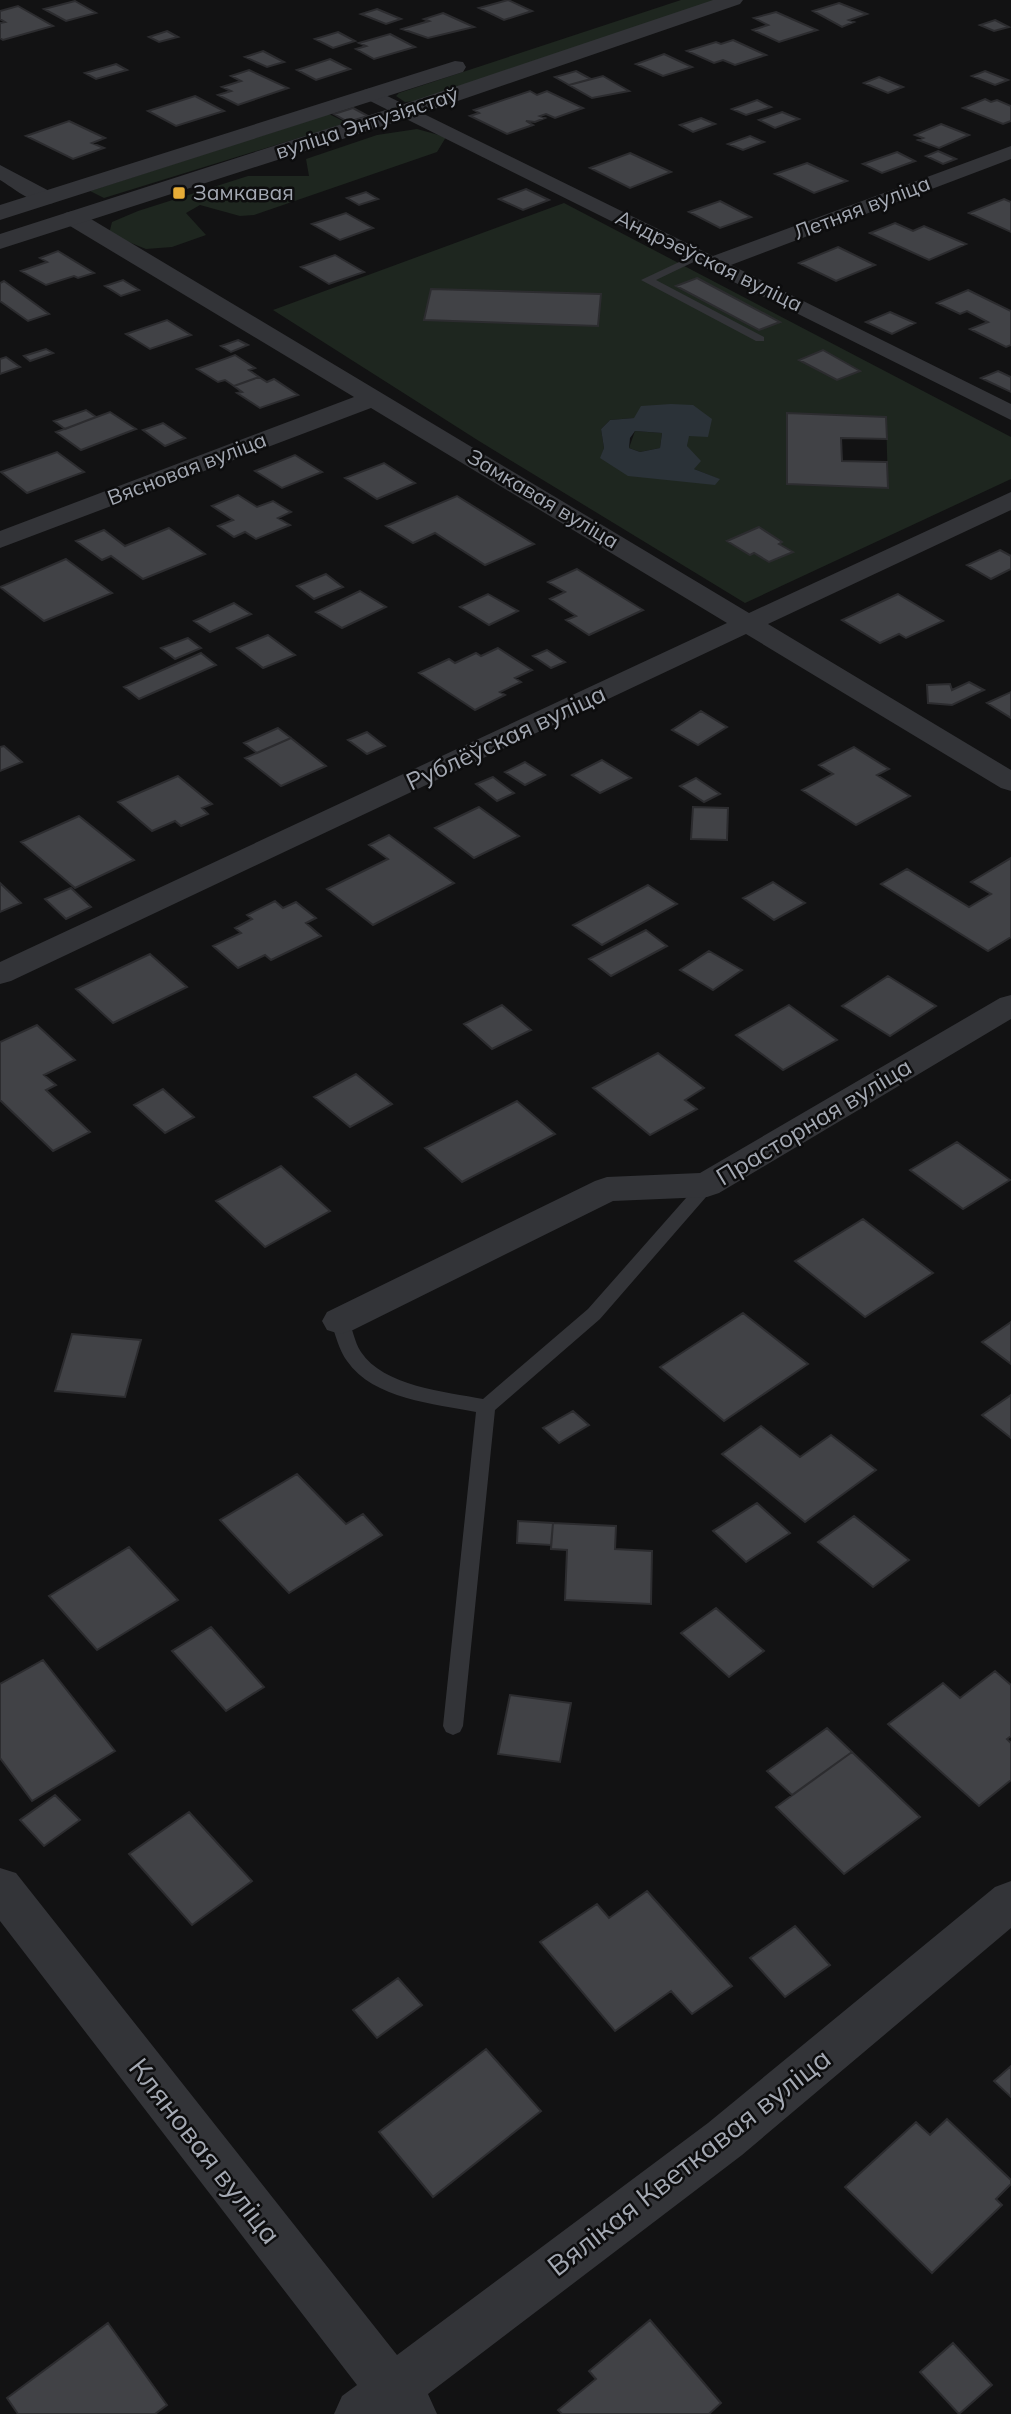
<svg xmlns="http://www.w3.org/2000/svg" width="1011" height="2414" viewBox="0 0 1011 2414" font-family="Mulish,sans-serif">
  <rect width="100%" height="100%" fill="#121213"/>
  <path fill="#1e261f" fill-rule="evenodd" d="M681 0H716L415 101 405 102 396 96 399 93Z
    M329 114 347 123 104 198 90 191Z
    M417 129 446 137 437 152 254 215 240 216 200 205 186 213 206 235 172 247 146 249 109 234 112 222 138 211 248 176H309L306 159 377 135Z
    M564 203 1011 437V479L745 603 479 441 273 310ZM431 289 600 294 425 320ZM787 413 886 417 888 488 787 484ZM634 418 688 436 687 446 694 469 719 479C671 485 645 473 601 458L604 448 601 429 610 420Z
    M635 431 662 433 660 448 640 452 629 448Z"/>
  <path fill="#2b3238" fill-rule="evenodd" d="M671 404 693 405 712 419 708 437 689 436 687 446 701 461 694 469 720 479 715 485 628 476 600 458 604 448 601 429 610 420 634 418 641 406ZM635 431 662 433 660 448 640 452 629 448 630 438Z"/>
  <path fill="#414246" stroke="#2c2c2f" stroke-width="2" d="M508 0 532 11 504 20 479 8Z
    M75 1 96 13 66 21 44 9Z
    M839 3 867 14 849 20 854 22 842 27 813 11Z
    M18 6 53 26 3 40 0 38V23L5 22 0 19V11Z
    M377 9 401 19 386 24 361 14Z
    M776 12 817 30 779 42 753 30 768 25 754 18Z
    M443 13 474 27 428 38 402 29 429 21 424 19Z
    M995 20 1009 27 994 31 980 25Z
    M167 31 178 37 159 42 149 37Z
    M338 32 355 41 333 48 315 39Z
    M390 34 415 47 374 59 356 49 366 46 359 43Z
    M733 40 766 55 735 65 723 60 714 63 687 51 716 42 721 44Z
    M263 51 284 62 267 67 245 57Z
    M664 54 692 67 663 76 636 64Z
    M330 59 350 69 316 80 297 70Z
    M116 64 127 70 96 79 85 73Z
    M249 70 288 88 238 105 218 95 231 91 222 87 241 81 231 76Z
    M576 71 591 79 569 85 555 77Z
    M985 71 1008 80 995 85 972 76Z
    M603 76 629 91 592 98 569 85Z
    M879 77 903 87 888 93 864 83Z
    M530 91 537 95 547 91 583 108 555 118 546 114 540 116 545 118 535 122 526 121 533 125 507 134 470 116 479 113 474 110Z
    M195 96 224 111 176 126 148 111Z
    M985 99 991 102 997 100 1011 106V121L1003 124 963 108Z
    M757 100 771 107 746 115 732 109Z
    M353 108 368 116 348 122 334 114Z
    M782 112 799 119 775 128 759 120Z
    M701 118 715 124 693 132 680 125Z
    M69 121 105 138 92 143 104 148 73 159 26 136Z
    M941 124 969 135 939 148 918 140 923 138 915 135Z
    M750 136 764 142 743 150 728 144Z
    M938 151 956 159 943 164 926 156Z
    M897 152 915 161 882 173 863 164Z
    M630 153 671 172 630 188 590 168Z
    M807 163 847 181 814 193 775 174Z
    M526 189 549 200 523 210 499 199Z
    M366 192 378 199 359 205 347 198Z
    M1004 199 1011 202V232L969 213Z
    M720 201 751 217 720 228 689 212Z
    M346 213 373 228 340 240 312 224Z
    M895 223 913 231 924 226 966 244 929 260 870 233Z
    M838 247 875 265 836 281 799 263Z
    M58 251 94 273 78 278 74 276 46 285 21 271 47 262 40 258Z
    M335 255 364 272 329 284 301 267Z
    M697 278 780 322 759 330 676 286Z
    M123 280 139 290 121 296 105 286Z
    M4 281 49 314 28 321 0 301V283Z
    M431 289 601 294 598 326 424 320Z
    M968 290 1011 311V345L1006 347 970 329 988 322 967 311 960 314 937 303Z
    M890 312 915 323 892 334 866 322Z
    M167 320 191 335 150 349 126 334Z
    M238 340 248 345 231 352 221 346Z
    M46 349 53 353 30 361 24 356Z
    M823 350 860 371 837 380 799 360Z
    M235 355 255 368 249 370 259 377 234 386 225 380 218 382 197 369Z
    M6 357 20 367 0 374V359Z
    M998 371 1011 377V392L981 378Z
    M259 377 267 382 274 379 298 395 260 408 237 393 242 392 234 386Z
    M86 410 96 417 65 429 54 421Z
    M110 412 136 429 81 450 56 432Z
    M787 413 886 417 887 439 841 438 842 461 887 462 888 488 787 484Z
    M163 423 185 438 165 446 143 430Z
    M57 452 84 472 27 493 1 472Z
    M295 455 322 472 282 488 255 471Z
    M384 463 415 483 377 499 345 478Z
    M238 495 257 507 273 501 291 512 278 518 290 525 256 539 245 532 234 537 218 526 233 520 212 506Z
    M457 496 534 544 485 565 435 533 413 543 386 526Z
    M759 527 782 542 779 544 793 552 769 562 754 553 750 555 727 541Z
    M169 528 205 554 143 579 111 556 102 560 76 541 104 530 125 546Z
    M1000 550 1011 556V569L991 579 967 565Z
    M66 559 112 593 44 621 0 587Z
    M577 569 643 610 589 635 566 620 576 616 550 599 565 592 548 582Z
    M326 574 343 587 314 599 297 586Z
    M360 591 386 607 342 628 316 612Z
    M488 594 518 611 489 625 460 607Z
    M898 594 943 621 906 638 899 634 880 643 842 620Z
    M234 603 251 614 210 632 194 621Z
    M268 635 295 655 263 668 237 648Z
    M188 638 201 648 175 659 161 648Z
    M498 648 532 670 515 678 521 682 500 692 505 695 475 710 419 673 449 659 455 663 476 653 481 656Z
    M547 650 565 662 551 668 533 656Z
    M201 653 216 665 139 699 124 687Z
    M969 682 984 690 952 705 928 703 927 685 950 684 952 690Z
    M1011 692V718L987 703Z
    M701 711 727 727 698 745 672 730Z
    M278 728 291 738 257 753 244 743Z
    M367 732 385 746 367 754 348 740Z
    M291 738 326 766 281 786 245 758Z
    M4 746 22 762 0 771V747Z
    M854 747 889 769 877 775 910 796 856 825 802 790 833 774 819 765Z
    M602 760 631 778 600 793 572 775Z
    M525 762 545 775 525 785 505 772Z
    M178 776 212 804 202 808 208 814 181 826 175 821 152 831 118 802Z
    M493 777 514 793 497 801 476 784Z
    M696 778 720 794 704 802 680 786Z
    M479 807 519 836 474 858 435 828Z
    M693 807 728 808 727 840 691 839Z
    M79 816 134 860 75 888 21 842Z
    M389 835 454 883 373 925 327 889 388 859 369 845Z
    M1011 858V937L988 951 881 884 907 869 969 907 991 894 971 882Z
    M773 882 805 903 774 920 743 898Z
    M0 883 21 903 0 912Z
    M648 885 677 904 602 945 573 925Z
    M71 888 91 907 66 919 45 899Z
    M275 901 283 908 296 902 316 918 306 923 321 936 271 960 265 955 238 968 213 946 241 933 235 928 252 919 247 915Z
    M646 930 667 946 611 976 589 959Z
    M709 951 742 970 713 990 680 970Z
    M150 954 187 987 113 1023 76 989Z
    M888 976 936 1006 890 1036 842 1006Z
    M502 1005 531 1030 492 1049 464 1024Z
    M789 1005 837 1040 783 1070 736 1035Z
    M37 1025 75 1060 44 1075 56 1085 46 1090 90 1132 53 1151 0 1100V1042Z
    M658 1053 704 1088 685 1100 697 1109 650 1135 593 1088Z
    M356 1074 392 1104 350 1127 314 1097Z
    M163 1089 194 1117 165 1133 134 1105Z
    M517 1101 555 1134 462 1182 425 1148Z
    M957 1142 1010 1180 963 1209 910 1170Z
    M281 1166 330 1211 265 1247 216 1201Z
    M863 1219 933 1273 865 1317 795 1261Z
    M743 1313 808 1364 724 1421 660 1367Z
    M1011 1322V1364L982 1342Z
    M72 1334 141 1340 125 1397 55 1391Z
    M1011 1395V1438L982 1415Z
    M573 1411 589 1425 559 1443 543 1428Z
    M761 1426 800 1457 831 1435 876 1470 805 1522 722 1454Z
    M297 1474 346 1524 363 1514 382 1535 289 1593 220 1520Z
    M757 1503 790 1533 746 1562 713 1531Z
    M854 1516 909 1560 873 1587 818 1542Z
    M518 1521 553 1523 551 1545 517 1543Z
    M553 1523 616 1526 615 1549 652 1551 651 1604 565 1600 567 1550 551 1549Z
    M129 1547 178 1600 97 1650 49 1596Z
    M716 1608 764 1651 729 1677 681 1633Z
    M211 1627 264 1687 226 1711 172 1651Z
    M43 1660 115 1751 32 1801 0 1758V1684Z
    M995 1671 1011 1685V1736L1007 1739 1011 1743V1780L979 1806 888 1724 943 1683 960 1698Z
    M510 1695 571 1703 560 1762 498 1754Z
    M827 1728 852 1752 792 1795 767 1771Z
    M852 1752 920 1817 844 1874 776 1807Z
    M55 1795 80 1820 44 1846 20 1820Z
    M189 1812 252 1881 192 1925 129 1854Z
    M647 1891 732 1986 692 2014 671 1991 615 2031 540 1942 597 1904 609 1918Z
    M795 1926 830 1965 785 1997 750 1958Z
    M398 1978 422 2005 377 2038 353 2010Z
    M486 2049 541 2111 433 2197 379 2132Z
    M1011 2066V2097L994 2081Z
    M947 2119 1011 2180V2184L996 2199 1002 2205 932 2273 845 2187 916 2122 930 2135Z
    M650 2320 721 2403 709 2414H562L558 2410 596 2379 589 2371Z
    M108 2323 167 2405 155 2414H18L7 2398Z
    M953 2343 992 2385 959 2414 920 2372Z"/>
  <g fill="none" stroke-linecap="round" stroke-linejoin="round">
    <path fill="#333438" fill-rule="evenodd" d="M694 255 704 257 656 280 764 337V341H756L641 280Z
      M707 1179 716 1185 713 1189 600 1319 495 1410 463 1726 460 1732 453 1735 446 1732 443 1726 476 1412C435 1404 373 1399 347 1361 339 1350 335 1334 331 1321L334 1316H346C353 1327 354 1342 361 1352 383 1386 446 1392 483 1399L588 1309 701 1181Z"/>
    <path fill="#333438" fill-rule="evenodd" d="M371 88 713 256 1011 146V159L731 265 1011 404V420L364 98 361 94 364 90Z
      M0 165 53 193 56 198 53 203C35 207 15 189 0 180Z
      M73 211 81 213 749 613 1011 492V510L768 624 1011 770V791L1001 788 746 634 11 981 0 984V962L727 623 371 408 0 548V531L354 397 65 223 62 218 65 213Z
      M1011 995V1019L719 1193 707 1197 613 1201 353 1330 340 1334 327 1330 322 1321 327 1312 595 1181 607 1177 700 1173 1000 998Z
      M0 1868 16 1873 397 2355 708 2123 995 1887 1011 1881V1928L742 2155 428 2394 437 2414H334L342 2396 357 2385 0 1921Z"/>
    <path fill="#333438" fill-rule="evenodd" d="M713 0H743L740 4 414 116 0 249V234L398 106Z
      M455 61 463 62 466 67 463 72 0 220V205Z"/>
  </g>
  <rect fill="#e6ac37" stroke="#0d0d0e" stroke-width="2.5" x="172" y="186" width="14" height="14" rx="3.5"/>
  <g text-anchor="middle" stroke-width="5" stroke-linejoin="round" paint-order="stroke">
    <g font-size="21" fill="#a4a9b3" stroke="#0d0d0e">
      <text transform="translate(367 123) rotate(-18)" y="7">вуліца Энтузіястаў</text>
      <text transform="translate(862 208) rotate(-21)" y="7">Летняя вуліца</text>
      <text transform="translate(709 261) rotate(26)" y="7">Андрэеўская вуліца</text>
      <text transform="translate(187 469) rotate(-21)" y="7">Вясновая вуліца</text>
      <text transform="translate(543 499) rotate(31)" y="7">Замкавая вуліца</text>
    </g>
    <g font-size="21" fill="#a4a9b3" stroke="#0d0d0e" text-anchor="start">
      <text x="193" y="200">Замкавая</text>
    </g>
    <g font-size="24" fill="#a4a9b3" stroke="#0d0d0e">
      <text transform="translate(506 738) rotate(-25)" y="8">Рублёўская вуліца</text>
      <text transform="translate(814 1122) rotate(-31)" y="8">Прасторная вуліца</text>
    </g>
    <g font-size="28" fill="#a4a9b3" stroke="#0d0d0e">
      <text transform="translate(205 2151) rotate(52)" y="10">Кляновая вуліца</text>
      <text transform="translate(689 2162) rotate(-38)" y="10">Вялікая Кветкавая вуліца</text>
    </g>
  </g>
</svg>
